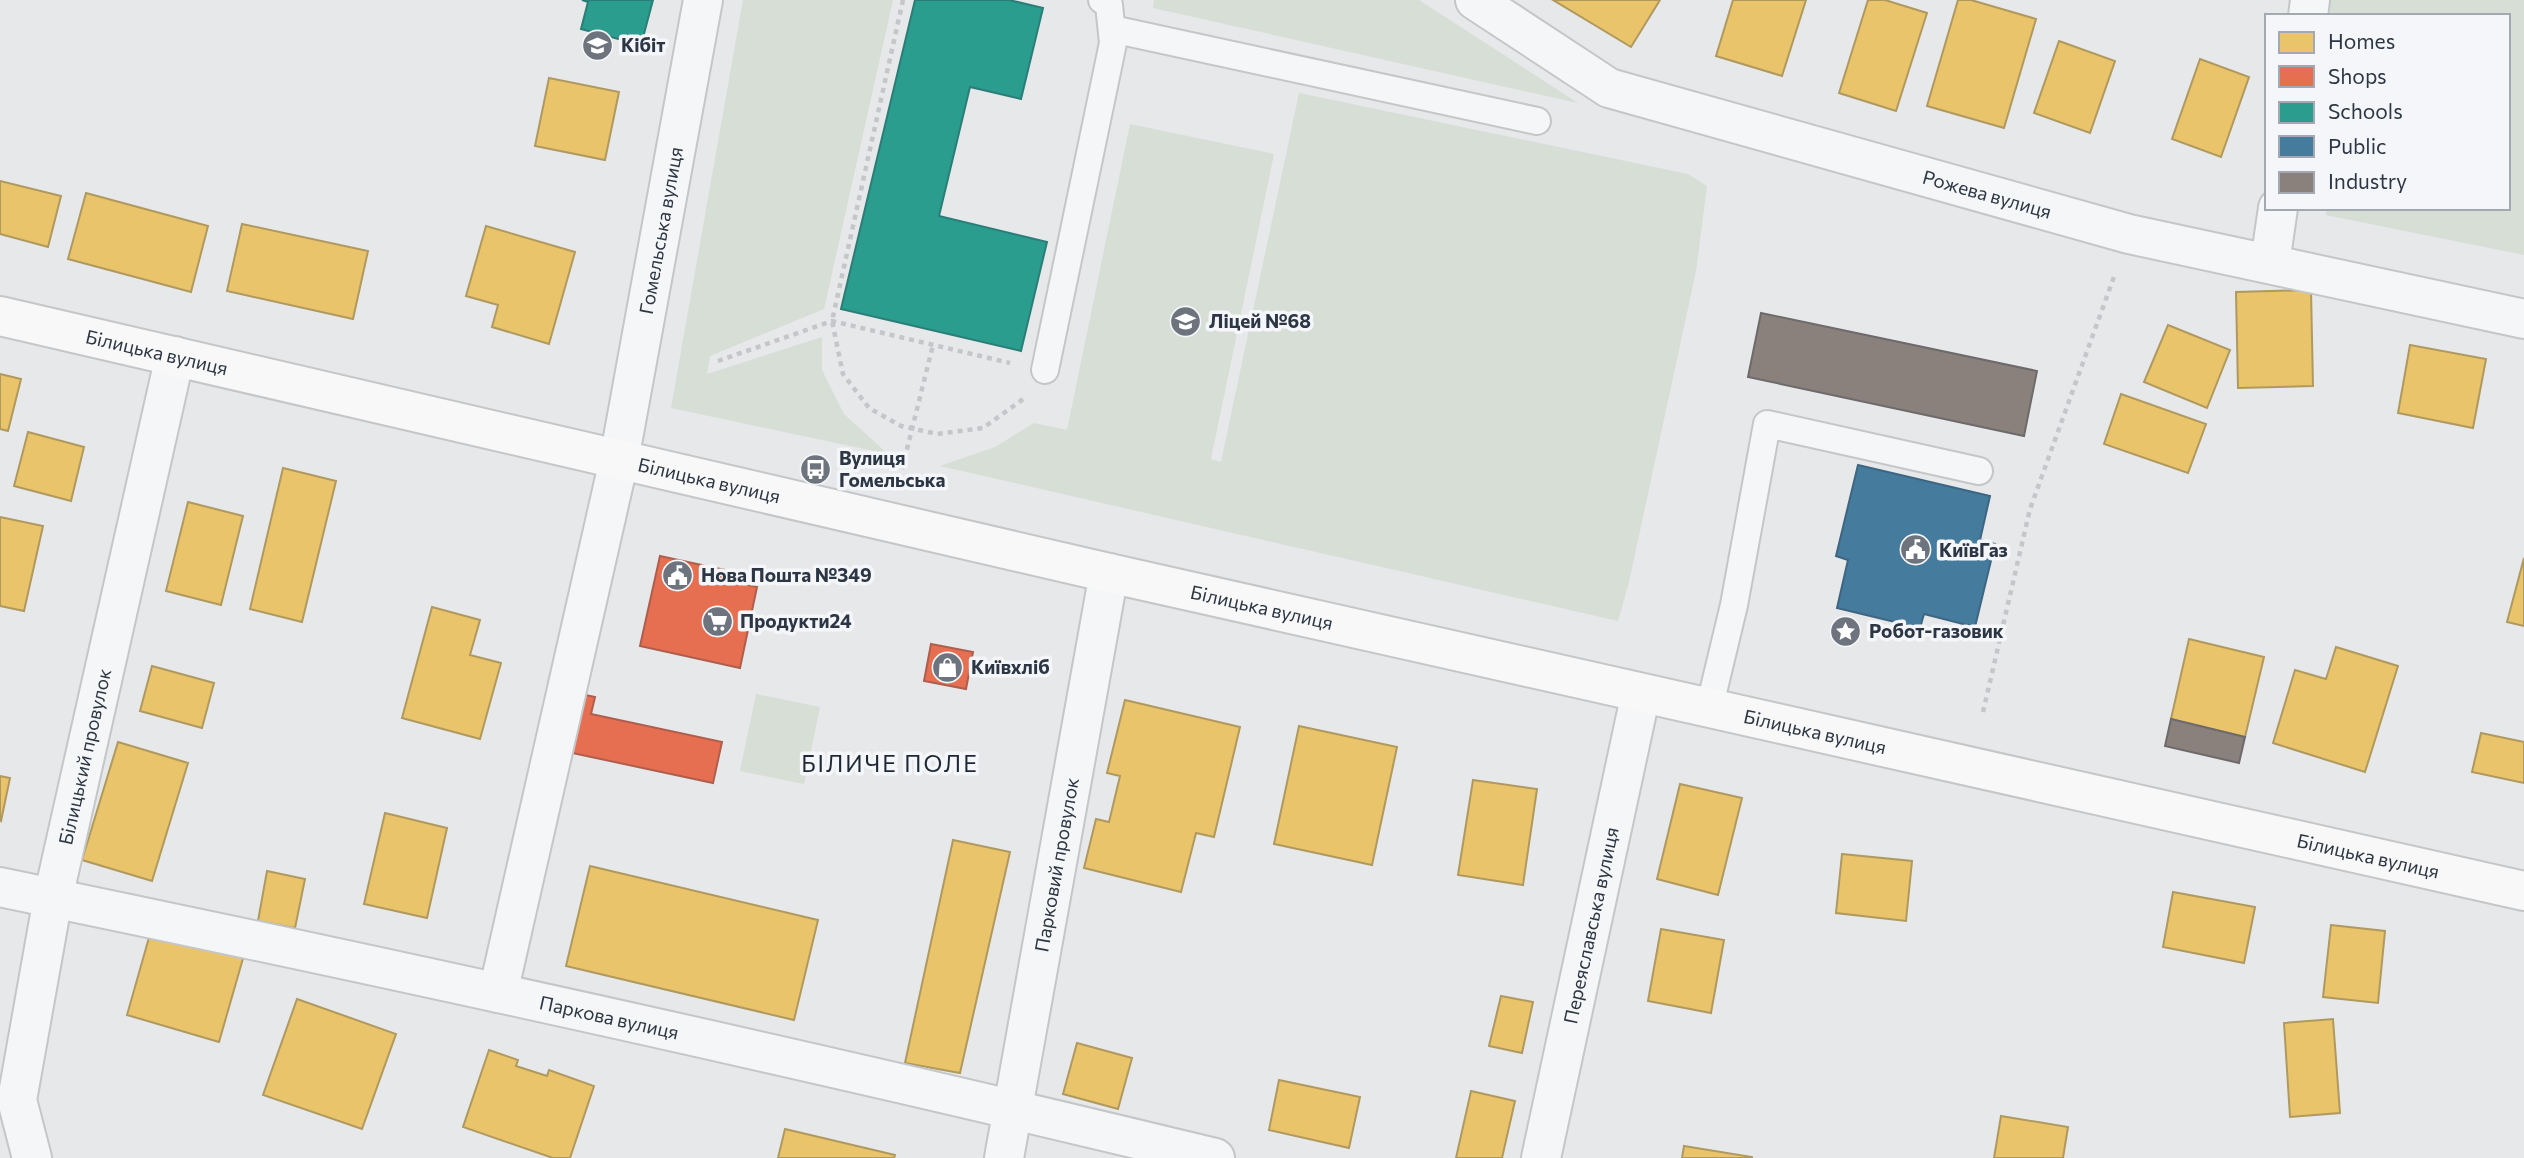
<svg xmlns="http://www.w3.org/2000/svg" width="2524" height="1158" viewBox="0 0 2524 1158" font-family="Commissioner,sans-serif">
  <rect width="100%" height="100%" fill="#e6e8ea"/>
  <path fill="#d7ded6" d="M743 0H893L824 309 710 356 707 374 822 337V370L844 414 888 454 671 408Z
    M1154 0H1419L1578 103 1153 8Z
    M2329 0H2524V255L2326 215V208H2508V16H2328Z
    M1299 93 1688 174 1707 186 1696 271 1629 582 1618 621 940 466 995 447 1034 423 1067 430 1130 124 1274 154 1211 459 1221 462Z
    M756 694 820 707 804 784 740 771Z"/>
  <path fill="#e9c46a" stroke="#b0995f" stroke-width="2" d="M1553 0H1660L1631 47Z
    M1733 0H1806L1782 76 1716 56Z
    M1868 0H1885L1927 13 1896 111 1839 93Z
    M1958 0H1971L2036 19 2004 128 1927 106Z
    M2059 41 2115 61 2090 133 2034 113Z
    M2200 59 2249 77 2221 157 2172 139Z
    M549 78 619 92 605 160 535 146Z
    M0 181 61 196 48 247 0 234Z
    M86 193 208 226 191 292 68 259Z
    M242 224 368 251 353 319 227 291Z
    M486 226 575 252 549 344 492 327 498 305 466 296Z
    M2311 290 2313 386 2238 388 2236 292Z
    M2168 325 2230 350 2207 408 2144 382Z
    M2410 345 2486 359 2473 428 2398 413Z
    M0 374 21 379 8 431 0 429Z
    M2121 394 2206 424 2188 473 2104 444Z
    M28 432 84 447 71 501 14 486Z
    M283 468 336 481 302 622 250 609Z
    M188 502 243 516 221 605 166 591Z
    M0 517 43 526 24 611 0 606Z
    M2524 558V626L2507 622Z
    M432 607 480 620 470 655 501 663 480 739 402 718Z
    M2189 639 2264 657 2245 737 2171 719Z
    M2336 647 2398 666 2365 772 2273 743 2295 670 2326 679Z
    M152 666 214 683 202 728 140 711Z
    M1125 700 1240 727 1214 837 1196 833 1181 892 1084 868 1096 819 1109 822 1120 776 1107 773Z
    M1299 726 1397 747 1372 865 1274 844Z
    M2481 733 2524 742V783L2472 772Z
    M118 742 188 763 152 881 82 860Z
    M0 776 10 778 1 821 0 820Z
    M1473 780 1537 789 1523 885 1458 875Z
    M1680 784 1742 798 1718 895 1657 879Z
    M385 813 447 828 427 918 364 904Z
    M953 840 1010 852 960 1073 905 1063Z
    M1842 854 1912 861 1906 921 1836 913Z
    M590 866 818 920 794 1020 566 966Z
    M267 871 305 879 295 928 258 921Z
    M2173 892 2255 907 2244 963 2163 947Z
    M2331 925 2385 931 2378 1003 2323 997Z
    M152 927 244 955 219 1042 127 1015Z
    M1661 929 1724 940 1711 1013 1648 1001Z
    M1501 996 1533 1002 1522 1053 1489 1046Z
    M297 999 396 1034 362 1129 263 1095Z
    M2333 1019 2340 1113 2290 1117 2284 1023Z
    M1077 1043 1132 1058 1118 1109 1063 1094Z
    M489 1050 518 1060 516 1066 547 1076 549 1070 594 1086 570 1158H553L463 1127Z
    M1279 1080 1360 1097 1349 1148 1269 1130Z
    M1471 1091 1515 1101 1502 1158H1456Z
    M2001 1116 2068 1127 2063 1158H1994Z
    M785 1129 895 1155 894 1158H778Z
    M1684 1146 1752 1157V1158H1682Z"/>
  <path fill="#e76f51" stroke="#af5e4d" stroke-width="2" d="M660 556 725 570 723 579 757 587 740 668 640 646Z
    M931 644 973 652 966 689 924 681Z
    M576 693 595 697 591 714 722 742 713 783 563 751Z"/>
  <path fill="#2a9d8f" stroke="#2b7e78" stroke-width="2" d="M582 0H653L641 45 581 29 588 2Z
    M915 0H1009L1043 8 1021 99 970 87 939 216 1047 242 1021 351 841 309Z"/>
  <path fill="#457b9d" stroke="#3e6682" stroke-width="2" d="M1858 465 1990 496 1980 540 1995 544 1975 627 1924 614 1920 628 1837 608 1848 560 1836 556Z"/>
  <path fill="#8a817c" stroke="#6e6a6b" stroke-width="2" d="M1761 313 2037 371 2024 436 1748 377Z
    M2171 719 2245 737 2239 763 2165 746Z"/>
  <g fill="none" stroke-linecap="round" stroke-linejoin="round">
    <defs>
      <path id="lane" d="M1112 29 1537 121
        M1045 370 1113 43 1109 5 1102 0
        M1709 709 1734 605 1767 424 1979 471"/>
      <g id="street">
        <path id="s1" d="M1475 0 1609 88 2129 234 2524 319"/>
        <path d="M2308 16 2310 0"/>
        <path d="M2270 263 2278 208"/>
        <path id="s2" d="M0 887C406 971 812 1060 1215 1158"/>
        <path id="s3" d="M498 993 619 460 703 0"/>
        <path id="s4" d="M32 1158 17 1100 53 898 175 356"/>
        <path id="s5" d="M1004 1158 1109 573"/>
        <path id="s6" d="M1541 1158 1641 693"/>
      </g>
      <g id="secondary">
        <path id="s7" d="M0 316 1109 573 2524 891"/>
      </g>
    </defs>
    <use href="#lane" stroke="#c4c6c8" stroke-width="30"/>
    <use href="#street" stroke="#c4c6c8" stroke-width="42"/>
    <use href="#secondary" stroke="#c4c6c8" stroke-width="42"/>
    <path stroke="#c4c6c9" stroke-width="4.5" stroke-dasharray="5 5" stroke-linecap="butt" d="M903 0 832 321 843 374 869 408 901 426 937 434 983 428 1026 397
      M718 361 832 321 1010 363
      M902 469 933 345
      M1983 712 2030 509 2115 274"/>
    <use href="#lane" stroke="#f5f6f7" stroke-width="26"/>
    <use href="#street" stroke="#f5f6f7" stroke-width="38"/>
    <use href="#secondary" stroke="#f8f8f8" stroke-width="38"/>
  </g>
  <defs>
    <symbol id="university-disc" viewBox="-11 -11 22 22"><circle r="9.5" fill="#6d747e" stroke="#f4f6f9"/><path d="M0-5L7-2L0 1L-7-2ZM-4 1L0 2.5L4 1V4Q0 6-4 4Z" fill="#fff"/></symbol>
    <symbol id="school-disc" viewBox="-11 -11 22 22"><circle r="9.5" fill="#6d747e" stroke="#f4f6f9"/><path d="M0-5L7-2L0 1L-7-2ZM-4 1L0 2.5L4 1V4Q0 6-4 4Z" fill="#fff"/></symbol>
    <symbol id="bus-disc" viewBox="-11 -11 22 22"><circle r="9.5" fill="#6d747e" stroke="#f4f6f9"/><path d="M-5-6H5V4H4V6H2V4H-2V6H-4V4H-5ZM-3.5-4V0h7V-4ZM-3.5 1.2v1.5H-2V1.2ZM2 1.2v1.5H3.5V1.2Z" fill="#fff"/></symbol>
    <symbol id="civic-disc" viewBox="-11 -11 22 22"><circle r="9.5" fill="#6d747e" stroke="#f4f6f9"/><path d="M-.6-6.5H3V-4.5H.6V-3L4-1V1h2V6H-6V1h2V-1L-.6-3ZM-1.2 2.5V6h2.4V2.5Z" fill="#fff"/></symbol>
    <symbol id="supermarket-disc" viewBox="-11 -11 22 22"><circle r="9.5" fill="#6d747e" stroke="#f4f6f9"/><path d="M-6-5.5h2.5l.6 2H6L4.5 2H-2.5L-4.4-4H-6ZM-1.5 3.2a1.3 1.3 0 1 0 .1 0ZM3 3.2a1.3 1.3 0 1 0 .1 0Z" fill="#fff"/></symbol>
    <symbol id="sight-disc" viewBox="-11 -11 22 22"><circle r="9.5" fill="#6d747e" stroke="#f4f6f9"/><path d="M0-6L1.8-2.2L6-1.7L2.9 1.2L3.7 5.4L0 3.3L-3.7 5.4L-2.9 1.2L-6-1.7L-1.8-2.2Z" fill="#fff"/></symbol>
    <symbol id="shop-disc" viewBox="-11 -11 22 22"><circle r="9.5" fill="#6d747e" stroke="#f4f6f9"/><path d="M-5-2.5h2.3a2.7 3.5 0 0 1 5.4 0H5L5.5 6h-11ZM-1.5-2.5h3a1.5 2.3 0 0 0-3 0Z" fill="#fff"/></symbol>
  </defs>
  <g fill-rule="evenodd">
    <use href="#university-disc" x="580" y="28" width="35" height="35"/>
    <use href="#school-disc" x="1168" y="304" width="35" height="35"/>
    <use href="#bus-disc" x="798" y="452" width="35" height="35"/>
    <use href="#civic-disc" x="1898" y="532" width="35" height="35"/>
    <use href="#civic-disc" x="660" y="558" width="35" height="35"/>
    <use href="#supermarket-disc" x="700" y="604" width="35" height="35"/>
    <use href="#sight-disc" x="1828" y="614" width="35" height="35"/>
    <use href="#shop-disc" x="930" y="650" width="35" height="35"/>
  </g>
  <g text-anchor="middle" stroke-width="7" stroke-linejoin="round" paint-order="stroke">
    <g font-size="19" font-weight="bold" fill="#2c3644" stroke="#f4f6f9" text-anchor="start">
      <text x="621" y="52">Кібіт</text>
      <text x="1209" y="328">Ліцей №68</text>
      <text x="839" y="465">Вулиця<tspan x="839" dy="22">Гомельська</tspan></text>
      <text x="1939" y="557">КиївГаз</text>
      <text x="701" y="582">Нова Пошта №349</text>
      <text x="740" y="628">Продукти24</text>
      <text x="1869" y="638">Робот-газовик</text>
      <text x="971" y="674">Київхліб</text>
    </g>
    <g font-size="19" fill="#2c3644" stroke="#f4f6f9">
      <text dy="7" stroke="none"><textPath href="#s1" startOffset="553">Рожева вулиця</textPath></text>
      <text dy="7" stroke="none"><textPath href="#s3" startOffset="780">Гомельська вулиця</textPath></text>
      <text dy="7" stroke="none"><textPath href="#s7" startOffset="161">Білицька вулиця</textPath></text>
      <text dy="7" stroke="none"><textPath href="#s7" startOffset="728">Білицька вулиця</textPath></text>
      <text dy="7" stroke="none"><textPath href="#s7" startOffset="1295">Білицька вулиця</textPath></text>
      <text dy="7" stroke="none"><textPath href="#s7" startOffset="1862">Білицька вулиця</textPath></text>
      <text dy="7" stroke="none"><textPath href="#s4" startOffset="410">Білицький провулок</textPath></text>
      <text dy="7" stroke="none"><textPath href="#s7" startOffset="2429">Білицька вулиця</textPath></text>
      <text dy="7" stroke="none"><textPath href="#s5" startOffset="298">Парковий провулок</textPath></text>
      <text dy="7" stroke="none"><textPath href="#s6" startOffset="238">Переяславська вулиця</textPath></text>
      <text dy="7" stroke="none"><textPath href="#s2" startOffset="623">Паркова вулиця</textPath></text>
    </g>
    <g font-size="23" letter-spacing="2" fill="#1e2735" stroke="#f4f6f9">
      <text x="890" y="772">БІЛИЧЕ ПОЛЕ</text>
    </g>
  </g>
  <rect x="2265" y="14" width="245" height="196" fill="#f4f6f9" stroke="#a4a9b1" stroke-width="2"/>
  <rect x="2279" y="32" width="35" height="21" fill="#e9c46a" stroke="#a4a9b1" stroke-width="2"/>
  <text x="2328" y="49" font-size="21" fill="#2c3644">Homes</text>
  <rect x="2279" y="66" width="35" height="21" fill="#e76f51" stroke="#a4a9b1" stroke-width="2"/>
  <text x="2328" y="84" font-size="21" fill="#2c3644">Shops</text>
  <rect x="2279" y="102" width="35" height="21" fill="#2a9d8f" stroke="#a4a9b1" stroke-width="2"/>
  <text x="2328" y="119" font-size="21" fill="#2c3644">Schools</text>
  <rect x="2279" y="136" width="35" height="21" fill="#457b9d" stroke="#a4a9b1" stroke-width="2"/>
  <text x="2328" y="154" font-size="21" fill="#2c3644">Public</text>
  <rect x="2279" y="172" width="35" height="21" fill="#8a817c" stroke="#a4a9b1" stroke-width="2"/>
  <text x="2328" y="189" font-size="21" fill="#2c3644">Industry</text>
</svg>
